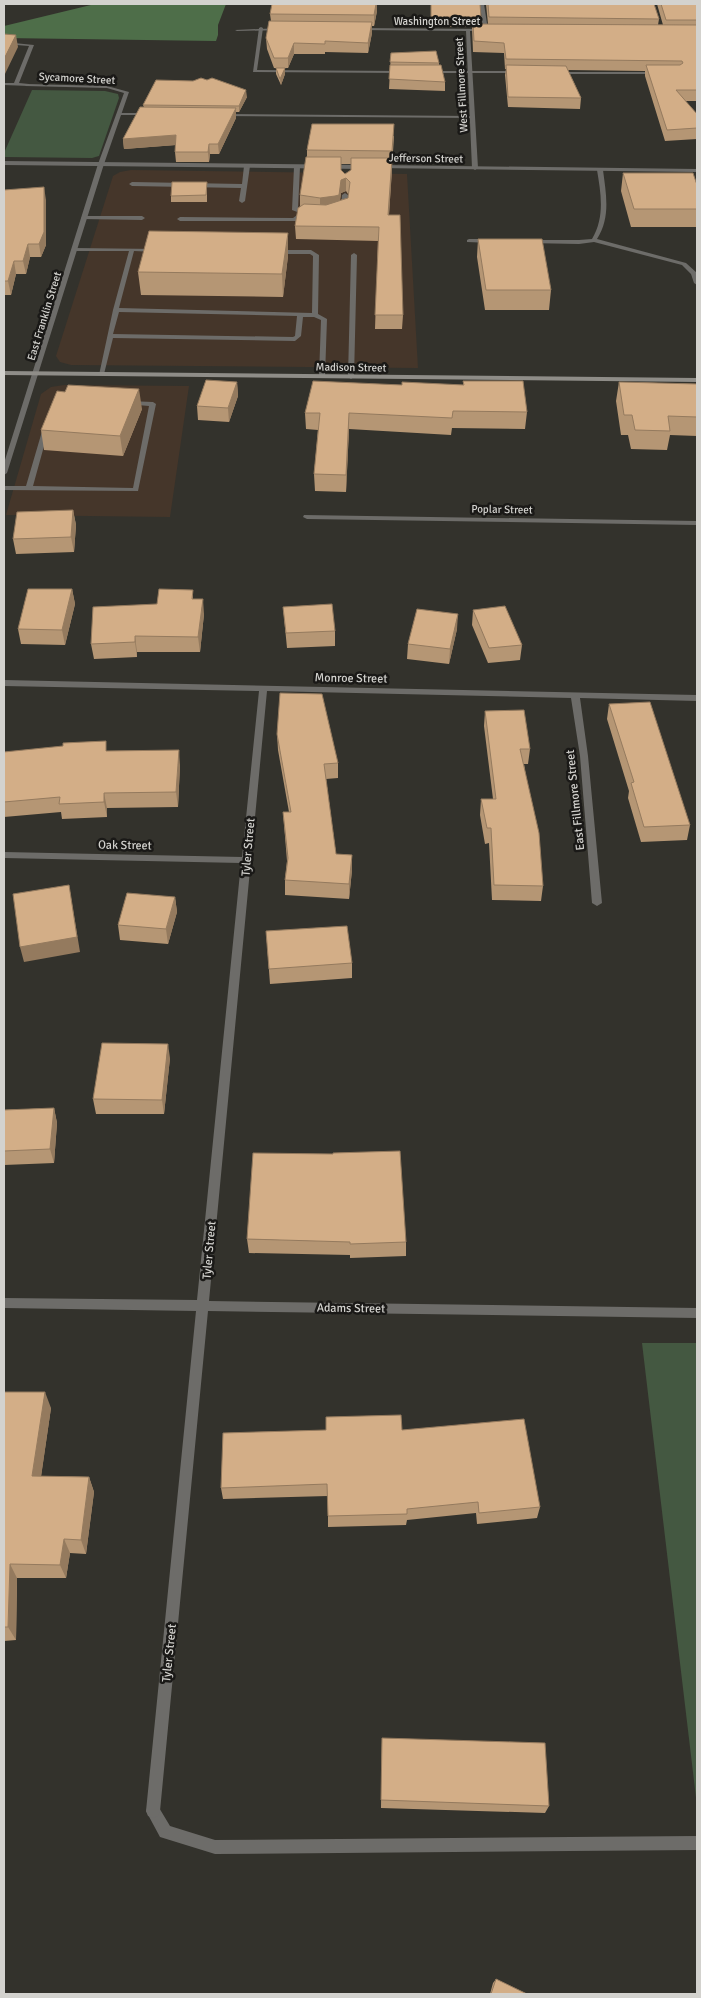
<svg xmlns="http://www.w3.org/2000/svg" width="701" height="1998" viewBox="0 0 701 1998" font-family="Signika,sans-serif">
  <rect width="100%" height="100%" fill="#33322c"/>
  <path fill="#45362a" d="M131 170 407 174 418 368 71 365 60 362 56 356 113 176 120 172Z
    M64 385 189 386 170 517 6 515 41 394 51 387Z"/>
  <path fill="#445841" d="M32 90 105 91 118 94 119 98 99 156 92 158 4 157V153Z
    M642 1343H697V1806Z"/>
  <path fill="#4e6e49" d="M95 4H226L218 25V35L216 41 4 38V26Z"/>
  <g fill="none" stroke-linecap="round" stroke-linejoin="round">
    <path fill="#6d6c69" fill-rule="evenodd" d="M261 27 263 28 257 70 401 71 403 72 401 73 253 72 259 28Z
      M4 42 34 45 19 83 29 84V86L4 85V83H14L29 46 4 44Z
      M430 71H518L520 72 518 73H428Z
      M558 72H658L660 73 658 74H556Z
      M119 113H150L152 114 150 115H117Z
      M222 114 473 116 475 117 473 118 220 116Z
      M247 164 250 166 245 201 242 203 239 201 241 188 132 186 129 184 132 182 242 184 244 166Z
      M297 165 300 167 298 209 311 213 305 214 296 221H180L177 219 180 217 293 218 300 213 292 210 294 167Z
      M600 168 603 170C606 194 611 217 597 239L686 263 697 273V285L694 283 691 274 682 265 594 242 579 244 527 243 526 242 529 240H579L592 239C605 217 601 194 597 170Z
      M345 193 348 195 347 210 342 213 339 211 341 209 342 195Z
      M84 216H142L145 218 142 220 82 219 81 218Z
      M469 239H492L495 241 492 243 467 242V240Z
      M73 248 158 249V251L156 252 134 251 119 308 312 313 313 256 310 254H276L273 252 276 250H311L319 255 318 314 327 319 325 376 322 378 319 376 321 320 314 317H303L301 336 295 341 113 338 104 374 99 375 113 310 129 251H75L72 249ZM119 312 297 316 295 336 293 337 113 334Z
      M354 253 357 255 354 377 351 379 348 377 351 255Z
      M128 401 153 402 156 404 138 491 4 490V486H26L43 428 46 426 49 428 33 486 133 488 149 406 126 404V402Z
      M153 1804 158 1806 170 1826 215 1840 697 1836V1850L215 1854 160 1837 146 1811 148 1806Z"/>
    <path fill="#6d6c69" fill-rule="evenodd" d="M480 4H484L488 30 470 31 478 168 475 170 472 168 466 31 358 30 356 29 358 28 483 29Z
      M281 28 283 30 237 31 235 30Z
      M27 84 107 86 129 92 104 164 7 473 4 475V463L98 164 124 93 107 88 25 86Z
      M304 515 697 521V525L307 519 303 517Z
      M4 680 697 695V701L580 698 588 756 602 903 597 906 592 903 580 756 571 698 267 691 209 1301 697 1308V1318L208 1311 160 1811 158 1816 153 1818 148 1816 146 1811 196 1311 4 1308V1298L197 1300 241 863 4 858V852L242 857 259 691 4 686Z"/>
    <path fill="#6d6c69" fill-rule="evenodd" d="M4 161 363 165 366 167 363 169 4 165Z
      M380 165 697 169V172L378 168Z"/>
    <path fill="#8f8d88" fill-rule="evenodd" d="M4 371 697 378V382L4 375Z"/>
  </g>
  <path fill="#b59674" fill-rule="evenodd" d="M377 4V11L374 26H372V33L368 53 325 52V54H294L288 68H285V74L281 85 276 74V68H274L267 49 266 38 271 21 270 14Z
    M415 4H480L481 17V24H488L486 4H654L659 19 658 25H663L657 4H697V101H685L697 114V139L665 141 645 76V71L568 70 581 98 580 109 508 107 505 75 506 69H505L504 53 473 52 472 27H431V5Z
    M391 53 439 63V65L445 82V91L389 89Z
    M247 97 239 112H236V118L219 154H210L209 162H176L175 152V145L124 149 123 139 144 107 143 105Z
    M394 136 389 215 403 315 402 329H375L378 241 296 239 295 226 300 206V195L307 157V150ZM341 164H351V170L345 174 341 170ZM346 191 348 194V198L340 200 341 193Z
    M623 173 697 185V227H631L621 191Z
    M207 182V202H171V196Z
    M4 190 46 200V245L41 257H30L26 274H16L11 295H4V298Z
    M288 233V256L283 297 141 295 138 272Z
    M478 239 551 290 549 310H485L477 257Z
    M463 381 527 412 525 429 452 428 451 435 349 429 346 492 315 491 314 474 318 430 306 429 305 413 402 385H463Z
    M237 382 238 396 229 422 198 420 197 406Z
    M619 382 697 384V436L670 435 667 450 631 449 628 435H621L616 401Z
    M142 409 123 456 44 450 41 430Z
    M73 510 76 525 74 552 16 554 13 539Z
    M72 589 75 604 65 645 21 644 18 629Z
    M193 590V599L204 614 200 652H137V657L94 659 91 644 157 604Z
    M283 607 335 631V646L287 648Z
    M473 610 522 645 520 660 488 663 472 625Z
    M457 629 449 664 407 659 408 644Z
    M609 704 690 825 687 840 641 842 628 798 629 791 607 719Z
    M485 711 530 749 528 764H524L543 886 541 901 492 900 489 843 485 844 480 815 481 799H493L484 726Z
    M277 734 338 763V778L326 779 336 854 352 855V870L349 899 285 895V880L287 861 283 812H289L278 750Z
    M108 751 180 765 178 807 107 808V817L62 819 61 812 4 817V752Z
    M175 897 177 912 168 944 120 940 118 925Z
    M266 931 352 963V978L270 984Z
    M170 1058 164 1114H96L93 1099Z
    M54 1108 57 1123 54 1163 4 1165V1110Z
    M247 1239 406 1242V1256L350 1258V1255L249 1253Z
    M4 1392 51 1408 41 1476 89 1477 94 1492 86 1554 70 1553 66 1578H17L16 1640 4 1641Z
    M402 1430 540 1507 537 1518 477 1524 476 1513 407 1520 406 1525 328 1527V1496L223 1499 221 1488Z
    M382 1738 549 1806 545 1813 381 1808Z
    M496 1979 527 1994H490L493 1983Z"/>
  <path fill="#947a5e" d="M376 4H377V11L374 26V15Z
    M372 22V33L368 53V43Z
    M16 35 18 47 4 76V59Z
    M294 43V54L288 68V58Z
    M285 68V74L281 85 280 79Z
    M246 90 247 97 239 112V106Z
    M236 108V118L219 154 218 144Z
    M176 135 177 145 124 149 123 139Z
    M209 144 210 154 209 162 208 152Z
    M392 158V171L388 228V215Z
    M346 178V191L341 193 339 208 320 211V198L341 180Z
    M44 187 46 200V245L41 257 39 244Z
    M288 233V256L283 297 282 274Z
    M28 244 30 257 26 274 23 261Z
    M14 261 16 274 11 295 8 281Z
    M237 382 238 396 229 422 228 408Z
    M139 389 142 409 123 456 120 436Z
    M349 413V429L346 492V475Z
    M73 510 76 525 74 552 71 537Z
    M72 589 75 604 65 645 62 630Z
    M203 599 204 614 200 652 198 637Z
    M458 614 457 629 449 664 450 649Z
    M135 636 137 652V657L135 642Z
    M179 750 180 765 178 807 176 792Z
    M104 793 107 808V817L104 802Z
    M352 855V870L349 899V884Z
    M69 885 80 952 24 962 20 947Z
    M175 897 177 912 168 944 166 929Z
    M168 1044 170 1058 164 1114 162 1100Z
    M54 1108 57 1123 54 1163 50 1149Z
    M45 1392 51 1408 39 1491 32 1476Z
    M89 1477 94 1492 86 1554 81 1540Z
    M64 1539 70 1553 66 1578 60 1565Z
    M10 1564 17 1578 16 1640 8 1627Z"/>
  <path fill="#d3ae87" stroke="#947a5e" d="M272 4H376L374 15 270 14Z
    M431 4H480L481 17H431Z
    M488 4H654L659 19 489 17Z
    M661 4H697V20H666Z
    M269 21 372 22 368 43 325 41V44L294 43 288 58H274L266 38Z
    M473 24 697 25V90H676L697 114V128L667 130 646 65H680L683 63 682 61 506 59 504 43 474 41Z
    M4 34 16 35 4 59Z
    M436 51 439 63 390 62 391 53Z
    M390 65H441L445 82 389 79Z
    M506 65 566 66 581 98 508 97Z
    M276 68H285L280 79Z
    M201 78 207 80 212 78 246 90 239 106 143 105 156 80 193 81Z
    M140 107 236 108 218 144H209L208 152H175L176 135 123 139Z
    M312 124H394L392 151 307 150Z
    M306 157H341V170L345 174 351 170V158H392L388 215H400L403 315H375L379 227 295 226 298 208 304 204 326 205 348 198 350 182 346 178 341 180 339 195 335 196 320 198 300 195Z
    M623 173H693L697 185V209H634Z
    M172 182H207L206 195 171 196Z
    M44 187V232L39 244H28L23 261H14L8 281H4V190Z
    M149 231 288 233 282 274 138 272Z
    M478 239H542L551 290H486Z
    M206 380 237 382 228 408 197 406Z
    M313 381 402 385V382L464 385 463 381H523L527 412 453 411 452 418 349 413 346 475 314 474 320 413H305Z
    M619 382 697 384V417L668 416 670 431 635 430 632 415H624Z
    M68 385 139 389 120 436 41 430 57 391 65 392Z
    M73 510 71 537 13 539 17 512Z
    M28 589H72L62 630 18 629Z
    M159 589 193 590 192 599H203L198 637 135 636V642L91 644 93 607 157 604Z
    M332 604 335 631 286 633 283 607Z
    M505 606 522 645 489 648 473 610Z
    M417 609 458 614 450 649 408 644Z
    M280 693 322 694 338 763 324 764 336 854 352 855 349 884 285 880 288 858 283 812H291L277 734Z
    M650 702 690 825 644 827 631 783 634 782 609 704Z
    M524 710 530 749H520L539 833 543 886 494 885 491 828H487L481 799H496L485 711Z
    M106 741V751L179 750 176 792 104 793V802L59 804 60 797 4 802V752L63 746V743Z
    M69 885 77 937 20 947 13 894Z
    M127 893 175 897 166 929 118 925Z
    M347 926 352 963 269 969 266 931Z
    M102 1043 168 1044 162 1100 93 1099Z
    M54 1108 50 1149 4 1151V1110Z
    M400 1151 406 1242 350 1244V1242L247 1239 253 1153 333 1154V1153Z
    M4 1392H45L32 1476 89 1477 81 1540 64 1539 60 1565 10 1564 8 1627H4Z
    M401 1415 402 1430 524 1419 540 1507 479 1513 478 1502 407 1509V1514L328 1516 327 1484 221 1488 223 1433 326 1430V1417Z
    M382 1738 545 1743 549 1806 381 1800Z
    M496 1979 527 1994H491Z"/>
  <g text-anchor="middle" stroke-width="5" stroke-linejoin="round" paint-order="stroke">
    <g font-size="11" fill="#d3d2ce" stroke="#1a1917">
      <text x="437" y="25">Washington Street</text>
      <text transform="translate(77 78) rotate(3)" y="4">Sycamore Street</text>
      <text transform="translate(461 85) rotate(-93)" y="4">West Fillmore Street</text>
      <text transform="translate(426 158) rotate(1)" y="4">Jefferson Street</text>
      <text transform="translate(44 316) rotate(-73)" y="4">East Franklin Street</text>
      <text transform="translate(351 367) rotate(1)" y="4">Madison Street</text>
      <text transform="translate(502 509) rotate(1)" y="4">Poplar Street</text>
    </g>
    <g font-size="12" fill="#d3d2ce" stroke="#1a1917">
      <text transform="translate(351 678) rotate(1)" y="4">Monroe Street</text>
      <text transform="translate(575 800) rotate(-96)" y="4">East Fillmore Street</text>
      <text transform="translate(125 845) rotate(1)" y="4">Oak Street</text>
      <text transform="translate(248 847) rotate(-85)" y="4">Tyler Street</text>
      <text transform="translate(209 1250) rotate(-85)" y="4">Tyler Street</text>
      <text transform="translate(351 1308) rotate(1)" y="4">Adams Street</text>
      <text transform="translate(169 1653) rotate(-84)" y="4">Tyler Street</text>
    </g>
  </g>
  <rect width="701" height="1998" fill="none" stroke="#d3d2ce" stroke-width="10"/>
</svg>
